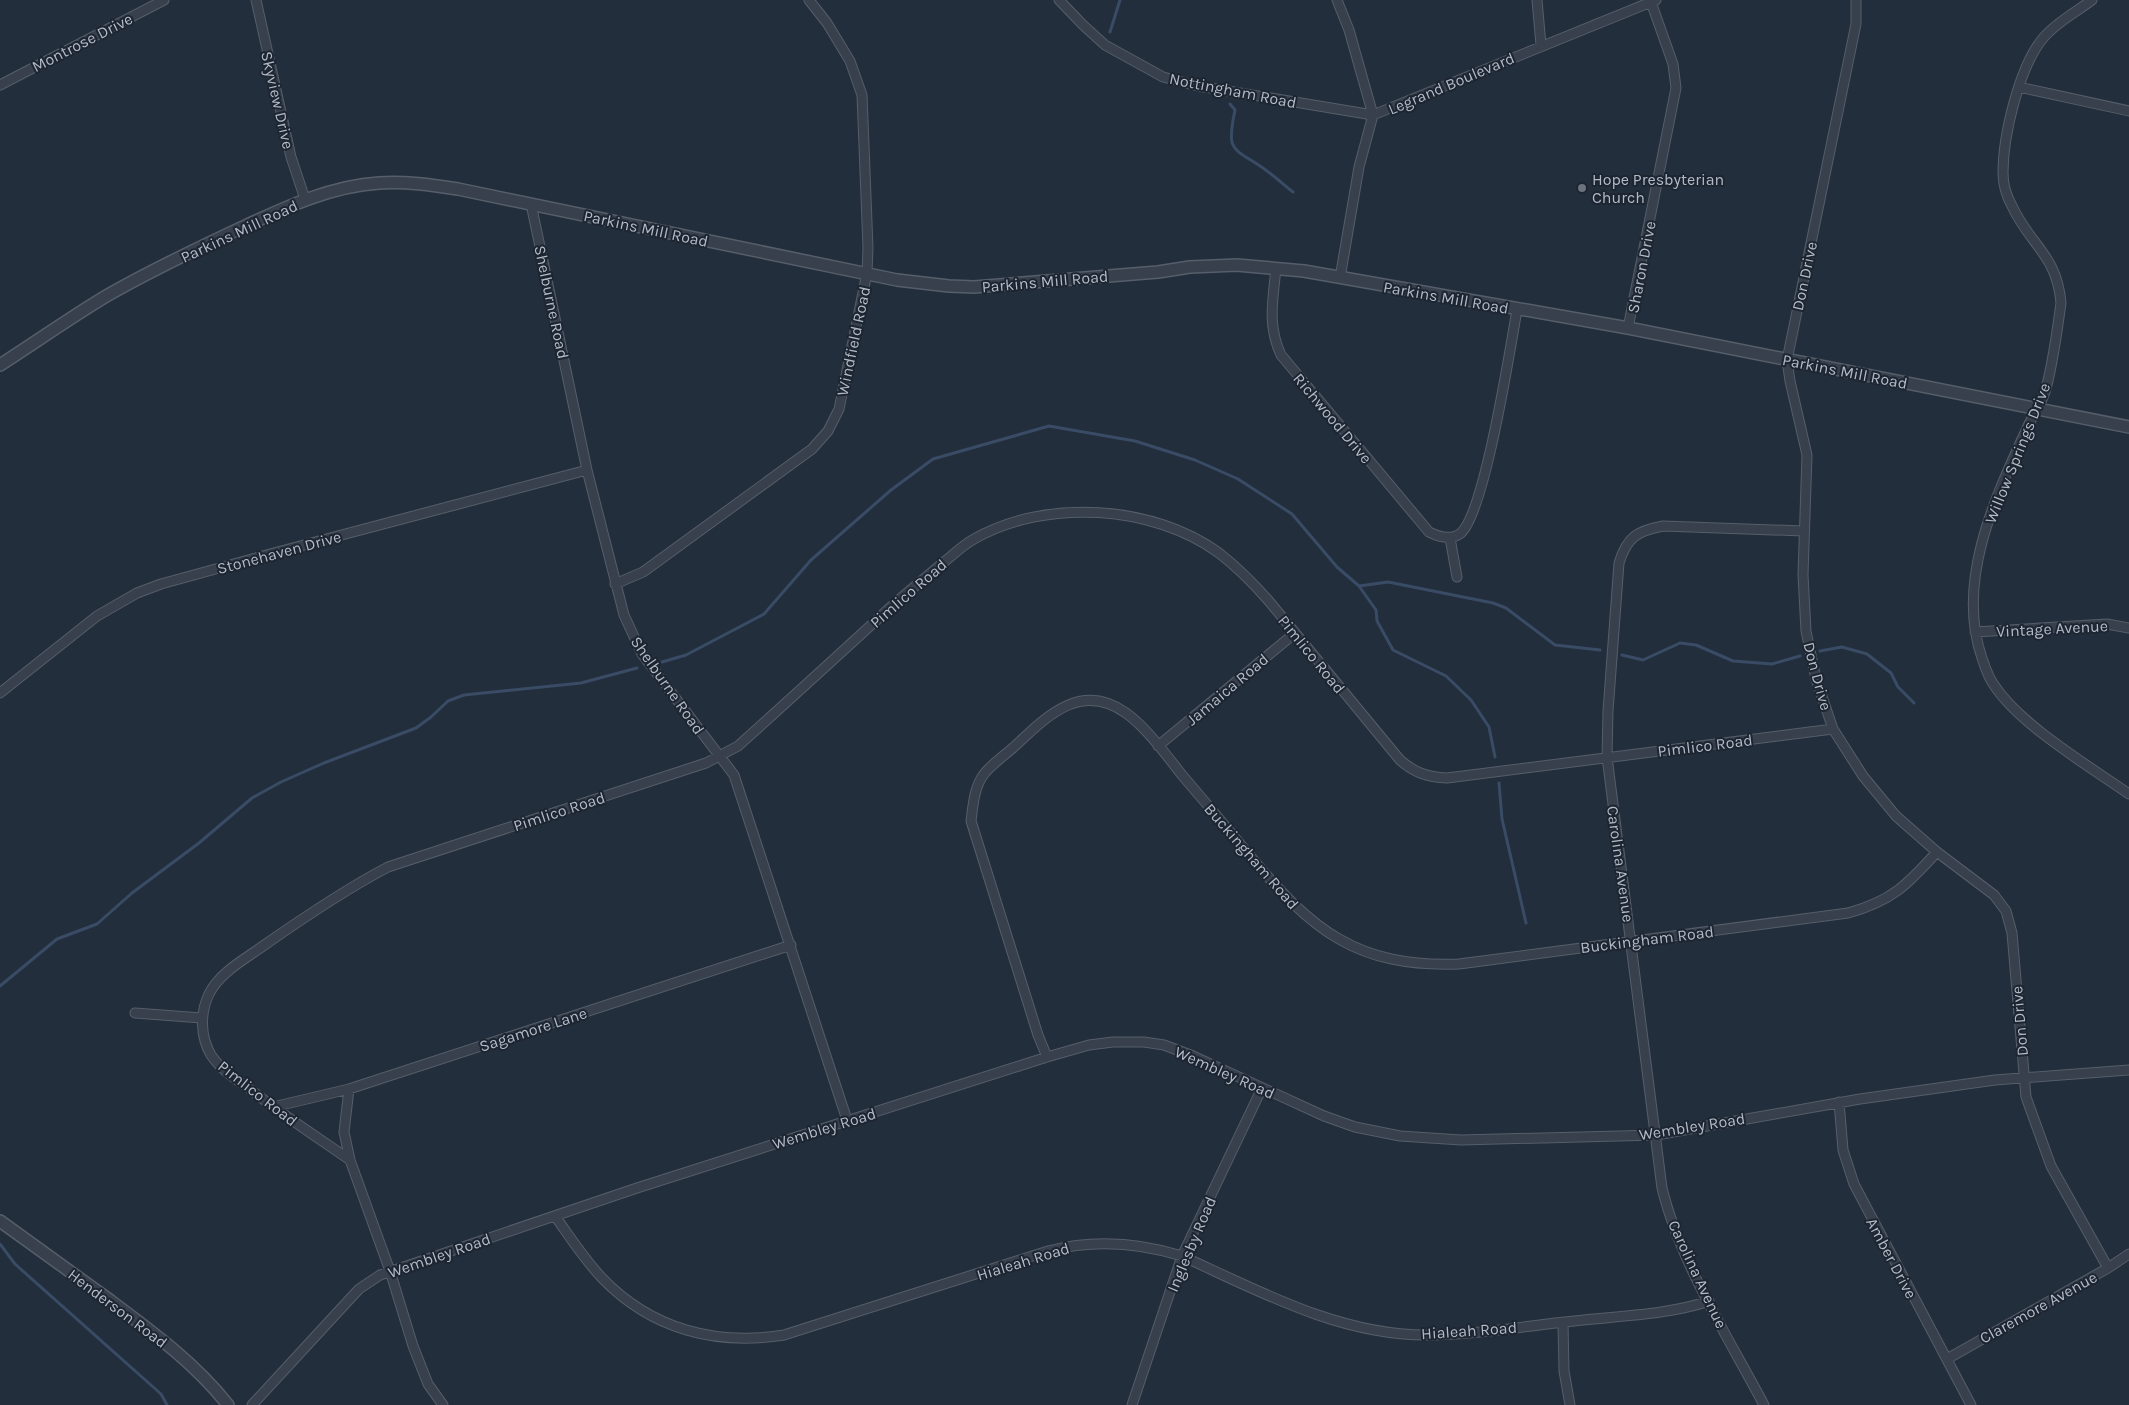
<svg xmlns="http://www.w3.org/2000/svg" width="2129" height="1405" viewBox="0 0 2129 1405" font-family="Karla,sans-serif">
  <rect width="100%" height="100%" fill="#232e3c"/>
  <g fill="none" stroke-linecap="round" stroke-linejoin="round">
    <path stroke="#394b65" stroke-width="3" d="M1110 32 1120 0
      M1230 104 1235 110C1226 152 1232 147 1263 168 1273 175 1283 184 1293 192
      M1359 586 1388 582 1493 603 1506 608 1555 645 1600 650
      M1820 651 1842 647 1867 654 1891 673 1898 687 1914 703
      M1622 655 1643 660 1680 643 1696 645 1733 661 1772 664 1800 656
      M662 662 686 655 764 614 811 560 891 490 933 459 1049 426 1135 441 1195 460 1238 479 1292 514 1337 567 1359 586 1376 610 1377 621 1393 650 1446 676 1471 700 1489 727 1495 757
      M1499 783 1502 819 1526 923
      M0 986 57 939 97 924 132 893 199 843 252 798 281 782 324 763 416 728 431 717 448 701 464 695 581 683 637 668
      M0 1244 15 1264 161 1394 167 1405"/>
    <defs>
      <path id="minor" d="M256 0 291 157 305 199
        M1059 0 1083 25 1105 45 1163 77 1198 86 1373 115 1349 30 1337 0
        M1537 0 1541 45
        M1856 0V24L1787 360 1790 381 1807 455 1803 575 1806 631 1816 679 1833 729 1863 776 1896 816 1937 852 1994 895 2006 911 2012 933 2026 1097 2051 1166 2108 1268
        M2092 0C2076 12 2057 22 2044 37 2019 66 2003 136 2003 173 2003 184 2007 197 2012 206 2030 245 2057 255 2061 303 2057 331 2053 365 2045 392 2041 404 2033 415 2028 426 1996 496 1955 580 1982 658 1985 667 1988 677 1994 685 2020 725 2089 766 2129 794
        M0 85 164 0
        M2019 87 2129 111
        M531 204 587 470 624 615 642 654 734 775 847 1120
        M1276 268C1273 300 1267 325 1281 355L1429 532C1439 537 1451 541 1461 533 1485 511 1510 349 1517 310
        M1340 278 1359 167 1373 115 1656 0
        M1628 328 1676 88 1673 64 1651 2
        M1450 538 1457 577
        M615 584 643 572 812 449 828 431 839 409 867 273 868 248 862 95 850 61 827 23 809 0
        M1975 632 2107 624 2129 628
        M0 693 97 616 137 593 161 584 270 554 587 470
        M1158 746 1295 633
        M135 1013 202 1018
        M1047 1057 1038 1035 971 821C973 806 974 787 984 774 992 764 1005 755 1015 746 1047 716 1081 681 1126 713 1146 727 1167 756 1182 775 1205 802 1228 829 1250 856 1312 930 1357 968 1459 964L1848 913C1892 901 1907 885 1937 852
        M349 1089 344 1132 350 1160 390 1271 413 1346 428 1384 443 1405
        M1839 1102 1843 1150 1854 1184 1971 1405
        M273 1107 349 1089 791 945
        M350 1160C317 1137 283 1115 251 1090 237 1080 221 1070 211 1055 200 1036 200 1013 209 994 219 973 245 959 263 946 303 918 344 890 388 867L706 763 738 746C786 703 833 660 881 616 901 597 923 580 944 562 954 554 963 545 974 539 1046 498 1153 505 1219 553 1237 567 1253 583 1268 600L1400 760C1415 773 1427 777 1447 778L1833 729
        M555 1216C570 1237 584 1259 602 1278 651 1329 715 1346 784 1335L1048 1251C1094 1239 1137 1242 1182 1256 1259 1291 1339 1335 1426 1335 1475 1335 1525 1326 1574 1321 1617 1316 1668 1315 1709 1301
        M1563 1322 1564 1371 1570 1405
        M1947 1359 2108 1268 2129 1254
        M252 1405 359 1289 380 1275 637 1188 1047 1057 1089 1045 1113 1042H1144L1164 1045 1193 1056 1324 1116 1355 1127 1400 1136 1461 1140 1656 1135 1860 1099 1995 1080 2129 1070
        M1132 1405 1182 1256 1262 1088
        M1764 1405C1728 1337 1680 1262 1662 1188L1607 757 1608 711 1619 563C1627 537 1637 531 1663 526L1804 531"/>
      <path id="tertiary" d="M0 365C36 342 71 317 108 295 152 270 198 248 243 227 286 207 331 186 379 183 405 181 432 185 458 189L897 280 949 286 974 287 1158 272 1190 267 1237 265 1304 271 1628 328 2129 427
        M0 1221C36 1247 72 1273 108 1299 151 1331 195 1363 228 1405"/>
    </defs>
    <use href="#minor" stroke="#555e6a" stroke-width="11"/>
    <use href="#tertiary" stroke="#555e6a" stroke-width="14"/>
    <use href="#minor" stroke="#37404c" stroke-width="9"/>
    <use href="#tertiary" stroke="#37404c" stroke-width="11"/>
  </g>
  <circle fill="#6b7280" stroke="#1c2531" stroke-width="2" cx="1582" cy="188" r="5"/>
  <g text-anchor="middle" stroke-width="4" stroke-linejoin="round" paint-order="stroke">
    <g font-size="16" fill="#b2bbc7" stroke="#1c2531">
      <text transform="translate(82 42) rotate(-27)" y="6">Montrose Drive</text>
      <text transform="translate(1451 83) rotate(-23)" y="6">Legrand Boulevard</text>
      <text transform="translate(1233 90) rotate(11)" y="6">Nottingham Road</text>
      <text transform="translate(278 100) rotate(77)" y="6">Skyview Drive</text>
      <text transform="translate(646 228) rotate(12)" y="6">Parkins Mill Road</text>
      <text transform="translate(239 231) rotate(-25)" y="6">Parkins Mill Road</text>
      <text transform="translate(1641 267) rotate(-79)" y="6">Sharon Drive</text>
      <text transform="translate(1804 276) rotate(-78)" y="6">Don Drive</text>
      <text transform="translate(1045 281) rotate(-5)" y="6">Parkins Mill Road</text>
      <text transform="translate(1446 297) rotate(10)" y="6">Parkins Mill Road</text>
      <text transform="translate(552 302) rotate(78)" y="6">Shelburne Road</text>
      <text transform="translate(853 341) rotate(-78)" y="6">Windfield Road</text>
      <text transform="translate(1845 371) rotate(11)" y="6">Parkins Mill Road</text>
      <text transform="translate(1333 418) rotate(50)" y="6">Richwood Drive</text>
      <text transform="translate(2017 453) rotate(-68)" y="6">Willow Springs Drive</text>
      <text transform="translate(279 552) rotate(-15)" y="6">Stonehaven Drive</text>
      <text transform="translate(908 593) rotate(-41)" y="6">Pimlico Road</text>
      <text transform="translate(2052 628) rotate(-3)" y="6">Vintage Avenue</text>
      <text transform="translate(1312 654) rotate(51)" y="6">Pimlico Road</text>
      <text transform="translate(1818 676) rotate(75)" y="6">Don Drive</text>
      <text transform="translate(668 685) rotate(55)" y="6">Shelburne Road</text>
      <text transform="translate(1227 689) rotate(-40)" y="6">Jamaica Road</text>
      <text transform="translate(1705 745) rotate(-7)" y="6">Pimlico Road</text>
      <text transform="translate(559 811) rotate(-18)" y="6">Pimlico Road</text>
      <text transform="translate(1252 856) rotate(49)" y="6">Buckingham Road</text>
      <text transform="translate(1621 864) rotate(82)" y="6">Carolina Avenue</text>
      <text transform="translate(1647 939) rotate(-7)" y="6">Buckingham Road</text>
      <text transform="translate(2019 1021) rotate(-95)" y="6">Don Drive</text>
      <text transform="translate(533 1029) rotate(-18)" y="6">Sagamore Lane</text>
      <text transform="translate(1225 1072) rotate(24)" y="6">Wembley Road</text>
      <text transform="translate(258 1093) rotate(38)" y="6">Pimlico Road</text>
      <text transform="translate(1692 1126) rotate(-9)" y="6">Wembley Road</text>
      <text transform="translate(824 1128) rotate(-17)" y="6">Wembley Road</text>
      <text transform="translate(1191 1244) rotate(-67)" y="6">Inglesby Road</text>
      <text transform="translate(439 1255) rotate(-19)" y="6">Wembley Road</text>
      <text transform="translate(1892 1258) rotate(62)" y="6">Amber Drive</text>
      <text transform="translate(1023 1261) rotate(-17)" y="6">Hialeah Road</text>
      <text transform="translate(1698 1274) rotate(65)" y="6">Carolina Avenue</text>
      <text transform="translate(2038 1307) rotate(-29)" y="6">Claremore Avenue</text>
      <text transform="translate(118 1308) rotate(37)" y="6">Henderson Road</text>
      <text transform="translate(1469 1330) rotate(-4)" y="6">Hialeah Road</text>
    </g>
    <g font-size="16" fill="#b2bbc7" stroke="#1c2531" text-anchor="start">
      <text x="1592" y="185">Hope Presbyterian<tspan x="1592" dy="18">Church</tspan></text>
    </g>
  </g>
</svg>
